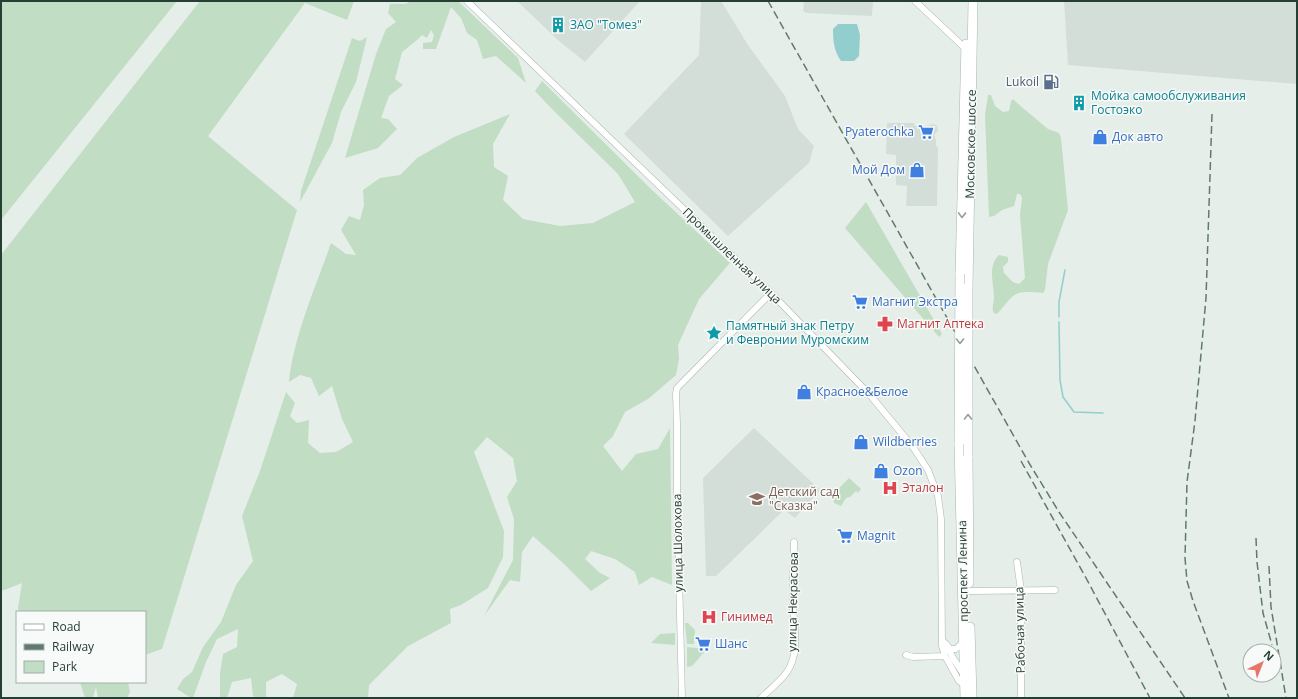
<svg xmlns="http://www.w3.org/2000/svg" width="1298" height="699" viewBox="0 0 1298 699" font-family="'Open Sans',sans-serif">
  <rect width="100%" height="100%" fill="#e6eee9"/>
  <path fill="#d4ded8" d="M517 1H640L585 62 559 41Z
    M701 1H721L748 45 785 96 798 129 814 146 809 163 728 236 624 134 699 55Z
    M804 1H873L872 16 807 13 803 11Z
    M1064 1H1297V84L1068 65Z
    M887 123H914L915 126H925L934 124 937 126 938 131 934 135 936 140V146L938 147V151L937 206H906L907 186 896 185V155L886 154Z
    M754 428 820 490 795 518 784 510 716 576H706L703 478Z"/>
  <path fill="#c1ddc4" d="M1 1H177L1 220Z
    M200 1H354L347 20 305 3 208 136 297 210 162 649 145 655V612H19L18 608 22 583 7 589 1 591V255Z
    M407 1H458L518 58 526 83 496 56 483 59 477 40 467 33 461 18 451 7 436 49H423V43L432 42 434 35 431 30 427 38 422 35 417 40 402 52 395 79 403 85 389 96 381 118 388 119 397 129 378 148 345 158 376 54 386 29 396 22 388 13 390 4C396 3 403 5 408 3Z
    M367 37 356 82 341 112 332 143 300 202 301 191 352 38 360 41Z
    M542 81 652 190 730 263 699 299 678 345 679 359 676 375 648 399 625 412 613 436 603 446 622 471 636 454 658 449 670 428 672 585 652 577 639 585 635 572 615 559 591 551 585 559 600 573 610 578 591 591 562 562 533 536 522 552 520 582 510 580 484 616 513 560 514 519 507 497 517 481 513 458 487 437 474 452 504 531 503 557 488 588 461 605 450 609 451 623 408 646 369 685 368 698H293L297 684 282 674 266 682V698H258L253 696 251 678 232 682 227 698H220V673L223 654 237 647 238 629 217 639 206 662 193 698H191L177 689 183 679 192 672 203 647 221 622 236 585 253 561 242 516 260 471 286 392 295 403 290 416 297 423 309 420 308 443 320 453 336 452 353 442 342 419 332 386 319 396 311 378 300 375 289 382C293 338 316 286 331 243L346 254 356 255 341 230 349 216 360 220 364 205 363 190 380 178 400 175 417 158 454 137 510 114 493 144 494 167 508 176 503 200 523 219 560 226 593 223 635 202 618 174 553 110 535 91Z
    M988 95H991L995 106 1003 112 1009 111 1011 101 1013 99 1017 103 1048 129 1059 133 1061 138 1068 210 1048 264 1045 290 1043 293C1012 290 1016 293 997 314L994 313C991 308 994 304 994 298 994 283 987 267 999 255L1008 257V262L1003 267 1004 273 1013 282 1019 284 1025 278 1020 215 1022 198 1020 194H1017L1014 206 1002 210 994 216 989 217 985 115Z
    M866 202 942 334 939 337 845 228Z
    M849 478 861 489 858 493 856 491 850 497 846 498 841 506 834 503 833 494Z
    M685 623H688L695 630 694 644H687Z
    M675 633V645L651 643 660 634Z
    M687 647 707 649 692 666 687 667Z
    M80 682H128L130 692 127 698H98L96 687 93 698H85Z"/>
  <path fill="#93cece" d="M838 24H857L860 35 859 56 854 61H841C834 51 833 41 833 29Z"/>
  <g fill="none" stroke-linecap="round" stroke-linejoin="round">
    <path stroke="#93cece" stroke-width="1.5" d="M1059 317V302L1065 270
      M1059 322 1060 380 1063 397 1074 412 1103 413"/>
    <defs>
      <path id="street" d="M467 1 771 293 870 395 913 447 928 470 938 496 941 519 942 646 945 656 959 681 962 683H967
        M915 1 967 50
        M1017 562 1021 591V698
        M970 591 1055 590
        M943 641 946 644 953 658 964 675
        M947 645 950 649H956L964 641
        M906 655 913 657 945 656
        M682 698 677 490V424L676 394 677 388 771 293
        M761 698C769 690 780 682 787 672 800 653 794 627 793 606 792 585 794 563 794 542"/>
      <path id="secondary" d="M960 274 966 44
        M968 287 973 1
        M959 443 965 698
        M968 456 969 583
        M970 627 972 698"/>
    </defs>
    <use href="#street" stroke="#a9b6af" stroke-width="7"/>
    <use href="#secondary" stroke="#a5b9af" stroke-width="10"/>
    <use href="#street" stroke="#fff" stroke-width="6"/>
    <use href="#secondary" stroke="#fff" stroke-width="9"/>
    <path stroke="#617a6f" stroke-width="1.5" stroke-dasharray="8 4" stroke-linecap="butt" d="M768 1 1029 463 1059 512 1185 698
      M1212 114 1206 298 1195 421 1187 482 1185 558 1187 581 1193 601 1229 698
      M1021 461 1086 578 1150 698
      M1256 538 1257 562 1263 613 1272 645
      M1269 566 1271 607 1286 698"/>
    <defs>
      <path id="secondary-bridge" d="M959 443 960 274
        M968 456V287"/>
    </defs>
    <use href="#secondary-bridge" stroke="#a5b9af" stroke-width="10" stroke-linecap="butt"/>
    <use href="#secondary-bridge" stroke="#fff" stroke-width="9"/>
  </g>
  <defs><path id="oneway-chevron" d="M-2-3.5L2.5 0L-2 3.5" fill="none" stroke-width="1.6" stroke-linecap="round" stroke-linejoin="round"/></defs>
  <g stroke="#929f9a">
    <use href="#oneway-chevron" transform="translate(962 215) rotate(92)"/>
    <use href="#oneway-chevron" transform="translate(960 341) rotate(90)"/>
    <use href="#oneway-chevron" transform="translate(968 417) rotate(-90)"/>
  </g>
  <defs>
    <symbol id="building-bare" viewBox="-9 -9 18 18"><path d="M-4-6H4V6H1V3H-1V6H-4ZM-2.5-4.3h1.7v1.8h-1.7ZM.8-4.3h1.7v1.8H.8ZM-2.5-1h1.7V.8h-1.7ZM.8-1h1.7V.8H.8Z" fill="#0f9aa8" stroke="#f7faf8" stroke-width="2.5" paint-order="stroke"/></symbol>
    <symbol id="fuel-bare" viewBox="-9 -9 18 18"><path d="M-5.5-6h7V0h2V4h1.3V-2.5L3-4.5l.8-.8L6-3V5H2.5V1h-1V6h-7ZM-4.2-4.7v3.2H.2V-4.7Z" fill="#5c6f8a" stroke="#f7faf8" stroke-width="2.5" paint-order="stroke"/></symbol>
    <symbol id="supermarket-bare" viewBox="-9 -9 18 18"><path d="M-6-5.5h2.5l.6 2H6L4.5 2H-2.5L-4.4-4H-6ZM-1.5 3.2a1.3 1.3 0 1 0 .1 0ZM3 3.2a1.3 1.3 0 1 0 .1 0Z" fill="#3f7fe0" stroke="#f7faf8" stroke-width="2.5" paint-order="stroke"/></symbol>
    <symbol id="shop-bare" viewBox="-9 -9 18 18"><path d="M-5-2.5h2.3a2.7 3.5 0 0 1 5.4 0H5L5.5 6h-11ZM-1.5-2.5h3a1.5 2.3 0 0 0-3 0Z" fill="#3f7fe0" stroke="#f7faf8" stroke-width="2.5" paint-order="stroke"/></symbol>
    <symbol id="pharmacy-bare" viewBox="-9 -9 18 18"><path d="M-2-6h4v4h4v4h-4v4h-4v-4h-4v-4h4Z" fill="#e0444e" stroke="#f7faf8" stroke-width="2.5" paint-order="stroke"/></symbol>
    <symbol id="sight-bare" viewBox="-9 -9 18 18"><path d="M0-6L1.8-2.2L6-1.7L2.9 1.2L3.7 5.4L0 3.3L-3.7 5.4L-2.9 1.2L-6-1.7L-1.8-2.2Z" fill="#0f9aa8" stroke="#f7faf8" stroke-width="2.5" paint-order="stroke"/></symbol>
    <symbol id="hospital-bare" viewBox="-9 -9 18 18"><path d="M-5-5h3v3.5h4V-5h3V5h-3V1.5h-4V5h-3Z" fill="#e0444e" stroke="#f7faf8" stroke-width="2.5" paint-order="stroke"/></symbol>
    <symbol id="school-bare" viewBox="-9 -9 18 18"><path d="M0-5L7-2L0 1L-7-2ZM-4 1L0 2.5L4 1V4Q0 6-4 4Z" fill="#8d6e63" stroke="#f7faf8" stroke-width="2.5" paint-order="stroke"/></symbol>
  </defs>
  <g fill-rule="evenodd">
    <use href="#building-bare" x="547" y="14" width="22" height="22"/>
    <use href="#fuel-bare" x="1040" y="71" width="22" height="22"/>
    <use href="#building-bare" x="1068" y="92" width="22" height="22"/>
    <use href="#supermarket-bare" x="915" y="121" width="22" height="22"/>
    <use href="#shop-bare" x="1089" y="126" width="22" height="22"/>
    <use href="#shop-bare" x="906" y="159" width="22" height="22"/>
    <use href="#supermarket-bare" x="849" y="291" width="22" height="22"/>
    <use href="#pharmacy-bare" x="874" y="313" width="22" height="22"/>
    <use href="#sight-bare" x="703" y="322" width="22" height="22"/>
    <use href="#shop-bare" x="793" y="381" width="22" height="22"/>
    <use href="#shop-bare" x="850" y="431" width="22" height="22"/>
    <use href="#shop-bare" x="870" y="460" width="22" height="22"/>
    <use href="#hospital-bare" x="879" y="477" width="22" height="22"/>
    <use href="#school-bare" x="746" y="488" width="22" height="22"/>
    <use href="#supermarket-bare" x="834" y="525" width="22" height="22"/>
    <use href="#hospital-bare" x="698" y="606" width="22" height="22"/>
    <use href="#supermarket-bare" x="692" y="633" width="22" height="22"/>
  </g>
  <g text-anchor="middle" stroke-width="3" stroke-linejoin="round" paint-order="stroke">
    <g font-size="12" fill="#0d838f" stroke="#f7faf8" text-anchor="start">
      <text x="570" y="29">ЗАО "Томез"</text>
      <text x="1091" y="100">Мойка самообслуживания<tspan x="1091" dy="14">Гостоэко</tspan></text>
      <text x="726" y="330">Памятный знак Петру<tspan x="726" dy="14">и Февронии Муромским</tspan></text>
    </g>
    <g font-size="12" fill="#4e5e75" stroke="#f7faf8" text-anchor="end">
      <text x="1039" y="86">Lukoil</text>
    </g>
    <g font-size="12" fill="#366cbe" stroke="#f7faf8" text-anchor="start">
      <text x="914" y="136" text-anchor="end">Pyaterochka</text>
      <text x="1112" y="141">Док авто</text>
      <text x="905" y="174" text-anchor="end">Мой Дом</text>
      <text x="872" y="306">Магнит Экстра</text>
      <text x="816" y="396">Красное&amp;Белое</text>
      <text x="873" y="446">Wildberries</text>
      <text x="893" y="475">Ozon</text>
      <text x="857" y="540">Magnit</text>
      <text x="715" y="648">Шанс</text>
    </g>
    <g font-size="12" fill="#263f34" stroke="#f7faf8">
      <text transform="translate(971 144) rotate(-89)" y="4">Московское шоссе</text>
      <text transform="translate(732 256) rotate(44)" y="4">Промышленная улица</text>
      <text transform="translate(678 543) rotate(-91)" y="4">улица Шолохова</text>
      <text transform="translate(963 571) rotate(-91)" y="4">проспект Ленина</text>
      <text transform="translate(793 602) rotate(-89)" y="4">улица Некрасова</text>
      <text transform="translate(1020 630) rotate(-91)" y="4">Рабочая улица</text>
    </g>
    <g font-size="12" fill="#be3a42" stroke="#f7faf8" text-anchor="start">
      <text x="897" y="328">Магнит Аптека</text>
      <text x="902" y="492">Эталон</text>
      <text x="721" y="621">Гинимед</text>
    </g>
    <g font-size="12" fill="#785e54" stroke="#f7faf8" text-anchor="start">
      <text x="769" y="496">Детский сад<tspan x="769" dy="14">"Сказка"</tspan></text>
    </g>
  </g>
  <rect width="1298" height="699" fill="none" stroke="#263f34" stroke-width="4"/>
  <rect x="16" y="611" width="130" height="72" fill="#f7faf8" stroke="#a3afaa"/>
  <rect x="24" y="624" width="20" height="6" fill="#ffffff" stroke="#a3afaa"/>
  <text x="52" y="631" font-size="12" fill="#263f34">Road</text>
  <rect x="24" y="644" width="20" height="6" fill="#617a6f" stroke="#a3afaa"/>
  <text x="52" y="651" font-size="12" fill="#263f34">Railway</text>
  <rect x="24" y="661" width="20" height="12" fill="#c1ddc4" stroke="#a3afaa"/>
  <text x="52" y="671" font-size="12" fill="#263f34">Park</text>
  <g transform="translate(1262 663) rotate(43)"><circle r="19" fill="#f7faf8" stroke="#a3afaa"/>
  <path d="M0-3L7 15L0 10L-7 15Z" fill="#e8746a"/>
  <text y="-6" font-size="11" font-weight="bold" text-anchor="middle" fill="#263f34">N</text>
  </g>
</svg>
